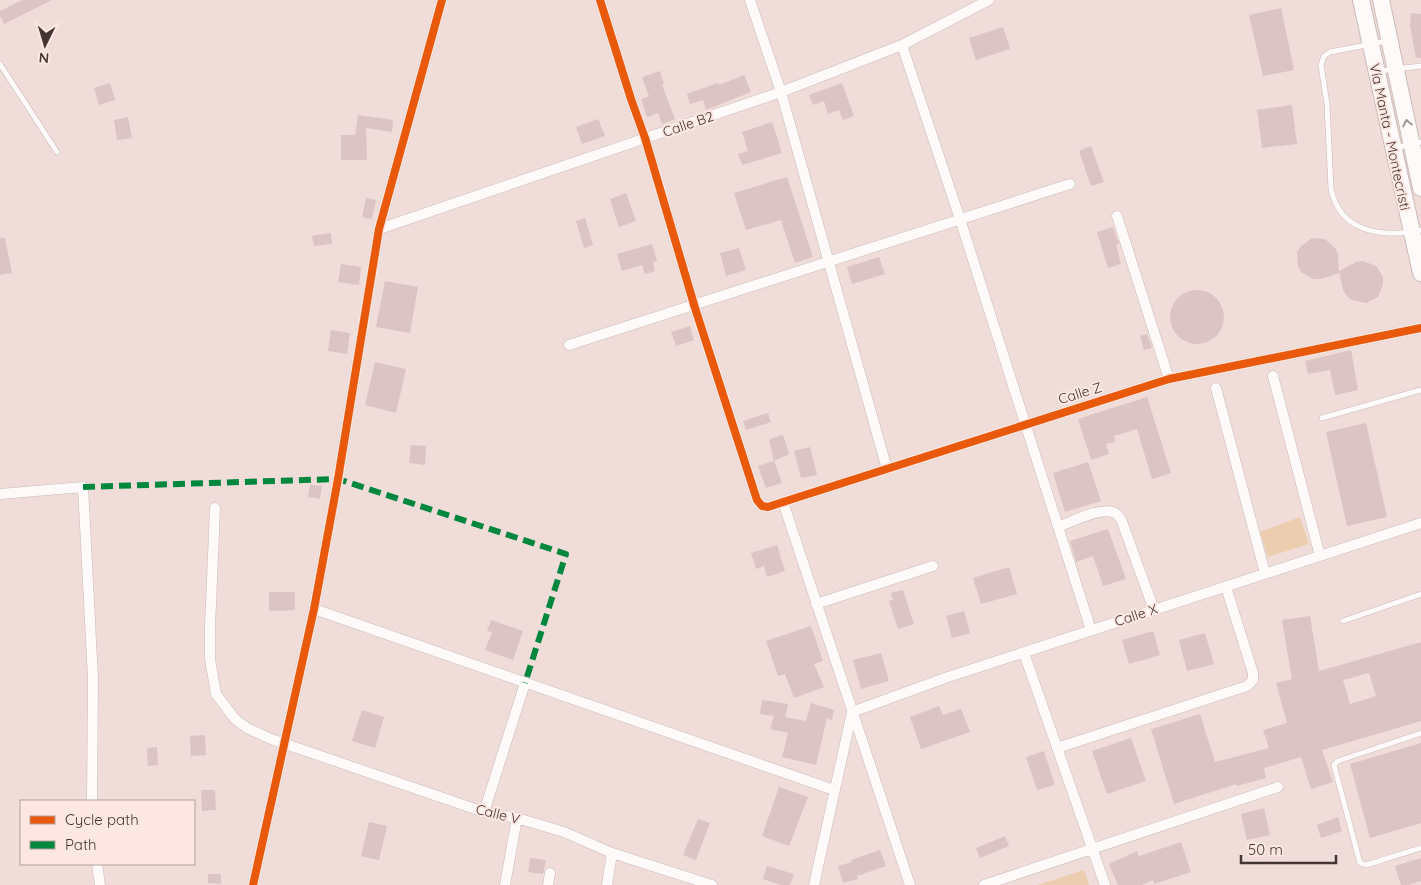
<svg xmlns="http://www.w3.org/2000/svg" width="1421" height="885" viewBox="0 0 1421 885" font-family="Quicksand,sans-serif">
  <rect width="100%" height="100%" fill="#f0dcd8"/>
  <path fill="#edcdb0" d="M1300 517 1309 544 1268 557 1260 532Z
    M1084 870 1089 885H1037Z"/>
  <path fill="#dbc4c3" fill-rule="evenodd" d="M22 0H52L4 24 0 16V11Z
    M1281 8 1294 70 1263 76 1249 15Z
    M1411 13 1421 14V58H1416L1410 26Z
    M1003 27 1010 49 976 60 969 38Z
    M660 71 664 84 662 85 675 119 662 124 658 113 647 117 641 99 649 96 642 77Z
    M744 75 751 92 706 110 703 100 690 104 687 94 718 83 719 85Z
    M110 83 115 100 99 105 94 88Z
    M842 83 854 116 843 120 839 110 828 114 824 101 813 105 809 95Z
    M1292 105 1297 144 1262 148 1257 110Z
    M358 115 393 120 392 132 366 128 367 160H341V135H355Z
    M128 117 132 138 117 140 114 120Z
    M598 119 605 136 582 144 576 127Z
    M772 122 782 153 742 165 738 154 748 151 742 132Z
    M1091 146 1104 182 1091 186 1079 151Z
    M787 177 813 257 795 263 781 220 746 230 734 193Z
    M626 193 636 221 619 227 610 199Z
    M366 198 376 200 372 219 362 217Z
    M585 218 593 245 584 248 576 221Z
    M1113 227 1119 244 1116 245 1121 264 1108 268 1097 232Z
    M331 233 332 244 314 246 312 236Z
    M0 238H5L12 273 0 275Z
    M1312 238 1325 239 1335 248 1338 254 1339 273 1321 279H1314L1301 272 1298 266 1297 252 1301 246Z
    M652 244 657 261 653 262 655 271 645 274 642 265 622 271 617 254Z
    M739 248 746 270 726 276 720 253Z
    M879 257 885 274 852 284 847 267Z
    M1363 261 1376 266 1383 277V284L1378 297 1366 303 1352 300 1347 296 1343 290 1339 271 1356 262Z
    M341 264 361 267 359 285 338 282Z
    M385 281 418 287 410 333 376 327Z
    M1170 317a27 27 0 1 1 54 0a27 27 0 1 1-54 0Z
    M690 326 694 340 676 346 671 332Z
    M331 330 350 333 347 354 328 351Z
    M1147 334 1152 348 1144 350 1140 336Z
    M1351 350 1358 390 1335 395 1330 370 1308 374 1305 361Z
    M375 362 406 369 396 413 365 405Z
    M1147 397 1171 473 1152 479 1137 429 1114 436 1115 442 1106 444 1109 454 1091 460 1078 419Z
    M768 413 771 422 746 430 743 421Z
    M1366 423 1387 517 1347 526 1326 432Z
    M783 435 789 454 774 461 769 439Z
    M411 445 426 446 425 465 409 463Z
    M810 447 817 475 801 478 794 451Z
    M774 461 782 483 766 488 758 466Z
    M1088 462 1101 501 1065 512 1053 473Z
    M310 485 322 486 320 499 308 497Z
    M1108 529 1126 579 1103 586 1093 556 1076 562 1070 541Z
    M777 545 785 571 767 577 764 566 756 569 751 553Z
    M1009 567 1017 594 981 604 973 578Z
    M903 590 914 624 898 629 889 601 893 600 891 593Z
    M269 592H295V610L269 611Z
    M964 611 970 633 952 638 946 616Z
    M1310 616 1319 671 1421 642V721L1322 750 1333 782 1311 789 1301 757 1264 768 1266 778 1237 786 1236 784 1174 804 1151 729 1200 714 1215 762 1269 748 1263 730 1287 723 1276 683 1292 679 1282 620ZM1369 673 1376 696 1350 704 1343 680Z
    M491 620 523 631 513 660 485 650 492 632 487 631Z
    M811 626 823 661 814 664 824 687 794 698 785 674 778 676 766 641Z
    M1153 631 1160 655 1129 664 1122 640Z
    M1205 633 1214 664 1187 671 1179 640Z
    M881 653 889 681 861 689 853 660Z
    M762 700 788 704 785 717 806 721 811 703 834 710 832 720 827 718 816 765 782 757 788 733 770 729 774 716 760 714Z
    M939 706 943 715 961 709 970 732 921 749 910 717Z
    M362 710 384 717 375 748 352 741Z
    M205 735 206 755 191 756 190 736Z
    M1131 738 1146 781 1107 794 1092 751Z
    M1421 743V823L1370 838 1350 764Z
    M157 747 158 765 148 766 147 748Z
    M1044 751 1055 785 1037 790 1026 757Z
    M779 787 808 797 789 846 762 836Z
    M201 790H215L216 810 202 811Z
    M1264 808 1270 835 1247 840 1241 814Z
    M1338 817 1342 831 1321 838 1317 825Z
    M698 819 710 823 696 860 683 855Z
    M369 822 387 826 379 860 361 856Z
    M1005 836 1009 846 980 858 976 848Z
    M1181 842 1191 872 1154 884 1153 880 1142 885H1118L1109 864 1137 851 1139 856Z
    M880 850 886 866 857 876 858 879 843 883 838 866 852 862 851 860Z
    M530 858 546 860 543 874 528 872Z
    M1421 858V881L1408 885H1401L1395 866Z
    M767 866 794 874 790 885H781L763 879Z
    M208 874H221V884L208 883Z"/>
  <g fill="none" stroke-linecap="round" stroke-linejoin="round">
    <defs>
      <path id="service" d="M1387 41 1330 52 1324 56 1321 65 1327 104 1331 189C1340 233 1383 238 1421 230
        M0 64 57 152
        M1379 71 1421 66
        M1396 148 1421 142
        M1322 418 1421 390
        M1343 621 1421 594
        M1421 733 1338 761 1334 765 1360 863 1366 865 1421 848"/>
      <path id="minor" d="M600 0 631 99 645 138 695 308 757 500 762 506 768 507 783 502 1169 379 1421 328
        M750 0 781 92 887 469
        M902 45 960 219 1091 630
        M1117 216 1169 379
        M379 229 781 92 902 45 989 0
        M569 345 1070 184
        M1273 376 1320 556
        M1216 388 1265 573
        M0 494 83 487 93 678 92 801
        M783 502 910 885
        M215 508 210 628V659L216 694 235 719 247 728 271 739 484 812 517 818 564 832 612 853 712 885
        M1058 527C1071 522 1102 506 1115 513 1117 514 1119 517 1121 519L1154 610
        M816 604 933 566
        M314 609 834 790
        M1024 653 1105 885
        M1057 748 1247 686 1253 680V673L1226 587
        M484 812 525 683
        M97 864 100 885
        M253 885 314 609 338 479 379 229 442 0
        M505 885 517 818
        M548 885 550 873
        M607 885 612 853
        M814 885 852 712 945 678 1421 523
        M984 885 1278 787"/>
      <path id="primary" d="M1361 0 1421 273
        M1381 0 1421 188"/>
    </defs>
    <use href="#service" stroke="#cbbbb8" stroke-width="6"/>
    <use href="#minor" stroke="#cbbbb8" stroke-width="11"/>
    <use href="#primary" stroke="#cbbbb8" stroke-width="18"/>
    <use href="#service" stroke="#fdfaf9" stroke-width="5"/>
    <use href="#minor" stroke="#fdfaf9" stroke-width="10"/>
    <use href="#primary" stroke="#fdfaf9" stroke-width="16"/>
    <path stroke="#00873e" stroke-width="6" stroke-dasharray="12 6" stroke-linecap="butt" d="M83 487 338 479 566 554 525 683"/>
    <defs>
      <path id="cycleway" d="M600 0 631 99 645 138 695 308 757 500 762 506 768 507 783 502 1169 379 1421 328
        M253 885 314 609 338 479 379 229 442 0"/>
    </defs>
    <use href="#cycleway" stroke="#fde7e2" stroke-width="11"/>
    <use href="#cycleway" stroke="#e8590c" stroke-width="8"/>
  </g>
  <defs><path id="oneway-chevron" d="M-2-3.5L2.5 0L-2 3.5" fill="none" stroke-width="1.6" stroke-linecap="round" stroke-linejoin="round" transform="scale(1.25)"/></defs>
  <use stroke="#a09896" href="#oneway-chevron" transform="translate(1407 123) rotate(-102)"/>
  <g text-anchor="middle" stroke-width="4" stroke-linejoin="round" paint-order="stroke">
    <g font-size="14" fill="#433532" stroke="#fde7e2">
      <text transform="translate(688 124) rotate(-19)" y="5">Calle B2</text>
      <text transform="translate(1390 137) rotate(78)" y="5">Vía Manta - Montecristi</text>
      <text transform="translate(1080 393) rotate(-17)" y="5">Calle Z</text>
      <text transform="translate(1136 615) rotate(-18)" y="5">Calle X</text>
      <text transform="translate(498 814) rotate(14)" y="5">Calle V</text>
    </g>
  </g>
  <rect x="20" y="800" width="175" height="65" fill="#fde7e2" stroke="#b3a09c"/>
  <rect x="30" y="816" width="25" height="8" fill="#e8590c" stroke="#b3a09c"/>
  <text x="65" y="825" font-size="15" fill="#433532">Cycle path</text>
  <rect x="30" y="841" width="25" height="8" fill="#00873e" stroke="#b3a09c"/>
  <text x="65" y="850" font-size="15" fill="#433532">Path</text>
  <g transform="translate(45 45) rotate(185)" stroke="#fde7e2" stroke-width="4" paint-order="stroke">
  <path d="M0-4L9 19L0 12L-9 19Z" fill="#433532"/>
  <text y="-8" font-size="14" font-weight="bold" text-anchor="middle" fill="#433532">N</text>
  </g>
  <path d="M1241 855v8h95v-8" fill="none" stroke="#433532" stroke-width="2.5"/>
  <text x="1248" y="855" font-size="15" fill="#433532" stroke="#fde7e2" stroke-width="4" paint-order="stroke">50 m</text>
</svg>
